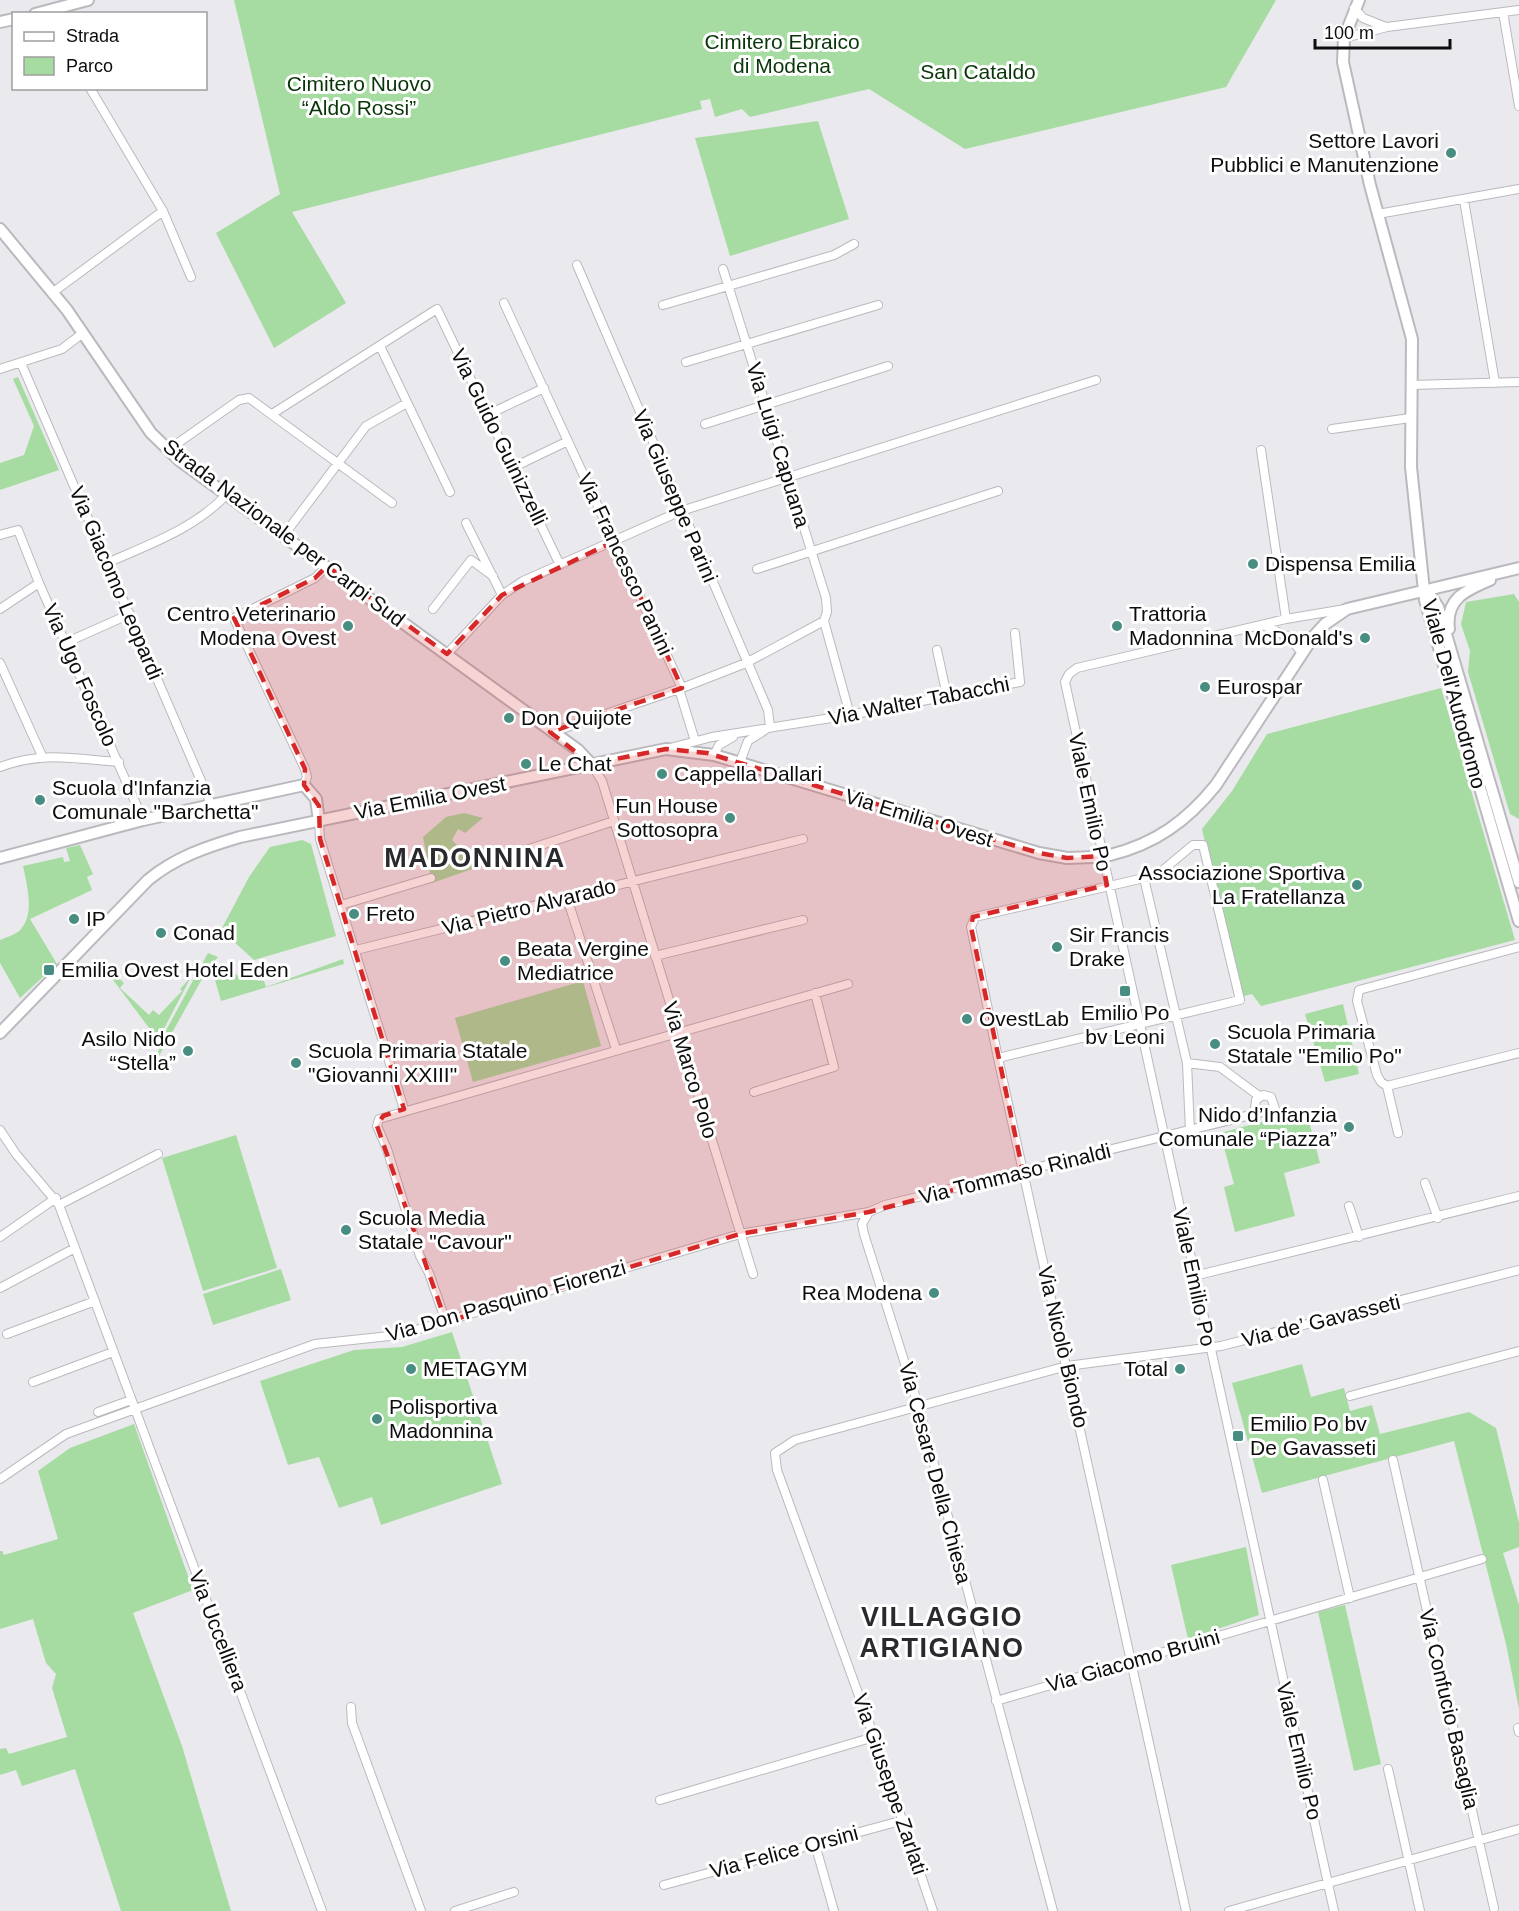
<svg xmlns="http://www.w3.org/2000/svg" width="1519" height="1911" viewBox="0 0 1519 1911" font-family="Arial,sans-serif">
  <rect width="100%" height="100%" fill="#eae9ee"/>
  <path fill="#a6dca1" d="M234 0H1276L1226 87 965 149 869 89 750 117 742 109 715 117 710 99 700 101 702 109 292 212 346 303 274 348 216 233 280 194Z
    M818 121 849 219 730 256 695 138Z
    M18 377 59 470 0 490V463L24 455 34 426 13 379Z
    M1514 594 1519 602V819L1510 814 1468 672 1470 651 1461 624 1466 602Z
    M1441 688 1515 940 1261 1006 1252 994 1240 997 1202 829 1232 791 1267 734Z
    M464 813 483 818 465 833 458 829 452 840 478 867 432 883 423 837 446 817Z
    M302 840 311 844 336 936 254 960 221 930 249 877 270 847Z
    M80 845 93 874 87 877 92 890 30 919 57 964 20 998 0 963V940C5 938 13 935 18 932 36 917 27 885 23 866L63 857 64 862 70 861 66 848Z
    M208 953 218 957 214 962 229 978 234 973 243 979 264 981 266 987 343 959 344 964 221 1001 213 973 207 970 154 1065 153 1062 164 1039V1034Z
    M96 957 124 983 120 988 149 1015 153 1010 159 1015 182 991 180 989 191 977 158 1040Z
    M583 981 601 1046 473 1082 455 1018Z
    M1343 1004 1359 1074 1325 1082 1305 1014Z
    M1306 1110 1320 1163 1284 1173 1295 1216 1235 1232 1224 1187 1234 1184 1220 1133Z
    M236 1135 277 1268 203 1291 162 1158Z
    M281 1269 291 1300 213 1325 203 1294Z
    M452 1332 502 1484 381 1525 372 1497 339 1508 319 1457 288 1465 260 1381 354 1350 402 1347Z
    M1302 1364 1311 1397 1344 1388 1350 1411 1372 1405 1380 1434 1469 1412 1496 1428 1519 1523V1547L1503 1553 1519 1605V1709L1506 1644 1454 1441 1262 1493 1232 1383Z
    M134 1424 193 1590 133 1613 182 1746 231 1911H121L75 1769 22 1786 16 1770 0 1775V1749L6 1748 9 1754 67 1737 52 1688 56 1674 46 1663 33 1619 0 1629V1551H2L4 1555 58 1539 38 1471 70 1448Z
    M1246 1547 1259 1615 1188 1639 1171 1565Z
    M1345 1605 1381 1764 1354 1771 1318 1612Z"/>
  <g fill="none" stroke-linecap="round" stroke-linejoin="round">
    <defs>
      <path id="street" d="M1354 8 1363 18 1386 27
        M1503 12 1519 106
        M1344 38 1387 27 1519 10
        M90 88 163 211 191 277
        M1464 200 1495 383
        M1378 214 1519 189
        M577 265 768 710 770 727
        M723 269 826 598 827 612 824 621
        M52 293 163 211
        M504 303 682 688
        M663 305 834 255 854 244
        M380 346 450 492
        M686 362 878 305
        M21 363 211 804
        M0 369 62 349 83 333
        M1411 385 1519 382
        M272 414 437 309 560 565
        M489 414 544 388
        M705 424 888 366
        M1332 429 1410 418
        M168 450 239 400 249 398 392 503
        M1261 450 1286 619
        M514 467 568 441
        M466 523 502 595
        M0 535 18 530 39 583 143 820
        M284 535 366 426 407 403
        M107 563C148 545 196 528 227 494
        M757 569 998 491
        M0 609 39 583
        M433 609 471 560 493 576
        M1265 626 1289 637 1302 653
        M65 643 130 614
        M937 650 947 696
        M447 654 502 595 523 581 681 511 1096 380
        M0 663 42 756
        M679 689 695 741
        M553 732 682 688 746 663 824 621 850 715
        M670 748 712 737 850 715 1020 682 1015 633
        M714 755 719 745 733 737
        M740 762 748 741 765 730
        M591 764 602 781 753 1274
        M0 767C42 751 75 759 119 762
        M304 785 307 777 305 769 234 618 315 578 327 566
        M319 821 320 839 404 1109
        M502 858 614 821
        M1144 878 1187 1063 1190 1131
        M567 898 616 1049
        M341 905 431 878
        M356 950 803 839
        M655 956 803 920
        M998 1058 1240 1000 1203 845H1193L1157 875 975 917 971 927 998 1058 1186 1911
        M1187 1063 1220 1067 1259 1096
        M1387 1086 1381 1082 1377 1075 1357 1001 1359 990 1519 947
        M754 1092 834 1067 815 993
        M0 1130 16 1154 59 1205 322 1911
        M1398 1133 1387 1086 1519 1053
        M1425 1183 1438 1218
        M59 1205 158 1154
        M1349 1206 1359 1237
        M869 1212 862 1224 864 1234 919 1408 1053 1911
        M0 1237 56 1198
        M1194 1276 1519 1196
        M0 1288 75 1248
        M446 1322 429 1273 420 1256 387 1149 377 1126 379 1119 848 984
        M7 1334 95 1301
        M33 1382 113 1352
        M1350 1396 1519 1351
        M98 1412 131 1400
        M1393 1460 1494 1908
        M0 1479 66 1434 315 1344 399 1335 740 1234 869 1212 885 1205 1275 1109 1271 1097 1263 1095 1256 1100 1255 1109 1257 1113
        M1323 1480 1350 1598
        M996 1701 1482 1559
        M351 1707 352 1723 421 1911
        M1518 1728 1519 1732
        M1388 1769 1420 1911
        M660 1800 874 1737
        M815 1844 834 1911
        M664 1885 904 1820
        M455 1911 514 1892
        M933 1911 874 1737 777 1470 775 1453 795 1440 1067 1366 1221 1346 1519 1270
        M1229 1911 1519 1829
        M1334 1911 1065 682 1069 674 1077 668 1286 619 1345 609"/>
      <path id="secondary" d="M1359 0 1344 38 1343 62 1370 185 1412 339 1411 467 1425 600 1519 921
        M35 14 88 0
        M0 22 14 19
        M0 229 67 310 151 433 179 460 578 750 591 764
        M1426 589 1438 607 1519 882
        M1449 629C1445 599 1466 590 1490 580
        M1110 855C1155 844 1187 821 1216 785L1313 637 1325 624 1347 609 1519 568
        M0 858 143 820 304 785 316 799 319 821
        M0 1033 148 880C176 857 206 847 240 837L666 749 714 755 1039 853 1067 858 1094 857"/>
    </defs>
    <use href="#street" stroke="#bab9be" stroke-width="10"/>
    <use href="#secondary" stroke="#bab9be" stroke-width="14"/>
    <use href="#street" stroke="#fff" stroke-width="8"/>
    <use href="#secondary" stroke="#fff" stroke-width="10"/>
    <defs>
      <path id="secondary-bridge" d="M1094 857 1110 855"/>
    </defs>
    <use href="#secondary-bridge" stroke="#bab9be" stroke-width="14" stroke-linecap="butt"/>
    <use href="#secondary-bridge" stroke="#fff" stroke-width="10"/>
  </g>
  <path fill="#d62828" fill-opacity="0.2" stroke="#d62828" stroke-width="4.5" stroke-dasharray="12 8" stroke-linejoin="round" d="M615 541 682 688 550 732 591 764 666 749 707 753 1039 853 1067 858 1101 856 1107 885 973 917 971 927 1023 1172 869 1212 740 1234 446 1322 377 1126 383 1116 404 1109 320 839 319 806 304 785 305 769 234 618 315 578 327 566 447 654 502 595Z"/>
  <g fill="#488d82" stroke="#fff" stroke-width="2">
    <circle cx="1451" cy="153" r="6"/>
    <circle cx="1253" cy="564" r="6"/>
    <circle cx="348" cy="626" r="6"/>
    <circle cx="1117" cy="626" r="6"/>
    <circle cx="1365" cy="638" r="6"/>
    <circle cx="1205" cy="687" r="6"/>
    <circle cx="509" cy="718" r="6"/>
    <circle cx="526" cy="764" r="6"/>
    <circle cx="662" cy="774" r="6"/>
    <circle cx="40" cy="800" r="6"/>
    <circle cx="730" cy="818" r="6"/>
    <circle cx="1357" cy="885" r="6"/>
    <circle cx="354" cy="914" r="6"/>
    <circle cx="74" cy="919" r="6"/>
    <circle cx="161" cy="933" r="6"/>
    <circle cx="1057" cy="947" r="6"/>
    <circle cx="505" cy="961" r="6"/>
    <rect x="43" y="964" width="12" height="12" rx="3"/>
    <rect x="1119" y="985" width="12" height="12" rx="3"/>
    <circle cx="967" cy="1019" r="6"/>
    <circle cx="1215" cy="1044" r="6"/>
    <circle cx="188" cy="1051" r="6"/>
    <circle cx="296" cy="1063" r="6"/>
    <circle cx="1349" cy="1127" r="6"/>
    <circle cx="346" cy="1230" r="6"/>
    <circle cx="934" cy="1293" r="6"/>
    <circle cx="411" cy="1369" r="6"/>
    <circle cx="1180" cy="1369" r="6"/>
    <circle cx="377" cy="1419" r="6"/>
    <rect x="1232" y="1430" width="12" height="12" rx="3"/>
  </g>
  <g text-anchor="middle" stroke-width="6" stroke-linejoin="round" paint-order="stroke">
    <g font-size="21" fill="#093608" stroke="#fff">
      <text x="782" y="49">Cimitero Ebraico<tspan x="782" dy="24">di Modena</tspan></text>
      <text x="978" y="79">San Cataldo</text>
      <text x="359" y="91">Cimitero Nuovo<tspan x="359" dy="24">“Aldo Rossi”</tspan></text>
    </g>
    <g font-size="21" fill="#0d0d0e" stroke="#fff" text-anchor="start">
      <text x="1439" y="148" text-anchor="end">Settore Lavori<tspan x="1439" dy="24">Pubblici e Manutenzione</tspan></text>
      <text x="1265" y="571">Dispensa Emilia</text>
      <text x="336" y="621" text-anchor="end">Centro Veterinario<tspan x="336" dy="24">Modena Ovest</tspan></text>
      <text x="1129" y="621">Trattoria<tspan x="1129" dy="24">Madonnina</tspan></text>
      <text x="1353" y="645" text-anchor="end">McDonald's</text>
      <text x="1217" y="694">Eurospar</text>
      <text x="521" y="725">Don Quijote</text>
      <text x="538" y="771">Le Chat</text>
      <text x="674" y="781">Cappella Dallari</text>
      <text x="52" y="795">Scuola d'Infanzia<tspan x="52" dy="24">Comunale "Barchetta"</tspan></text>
      <text x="718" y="813" text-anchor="end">Fun House<tspan x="718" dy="24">Sottosopra</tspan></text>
      <text x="1345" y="880" text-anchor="end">Associazione Sportiva<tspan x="1345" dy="24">La Fratellanza</tspan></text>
      <text x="366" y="921">Freto</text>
      <text x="86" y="926">IP</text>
      <text x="173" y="940">Conad</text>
      <text x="1069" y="942">Sir Francis<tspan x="1069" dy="24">Drake</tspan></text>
      <text x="517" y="956">Beata Vergine<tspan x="517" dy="24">Mediatrice</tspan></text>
      <text x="61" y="977">Emilia Ovest Hotel Eden</text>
      <text x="1125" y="1020" text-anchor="middle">Emilio Po<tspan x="1125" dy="24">bv Leoni</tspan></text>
      <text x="979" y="1026">OvestLab</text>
      <text x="1227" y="1039">Scuola Primaria<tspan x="1227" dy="24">Statale "Emilio Po"</tspan></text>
      <text x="176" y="1046" text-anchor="end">Asilo Nido<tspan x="176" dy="24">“Stella”</tspan></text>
      <text x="308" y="1058">Scuola Primaria Statale<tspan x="308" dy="24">"Giovanni XXIII"</tspan></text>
      <text x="1337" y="1122" text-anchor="end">Nido d’Infanzia<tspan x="1337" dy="24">Comunale “Piazza”</tspan></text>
      <text x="358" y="1225">Scuola Media<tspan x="358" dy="24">Statale "Cavour"</tspan></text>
      <text x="922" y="1300" text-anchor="end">Rea Modena</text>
      <text x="423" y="1376">METAGYM</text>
      <text x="1168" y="1376" text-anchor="end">Total</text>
      <text x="389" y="1414">Polisportiva<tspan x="389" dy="24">Madonnina</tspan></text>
      <text x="1250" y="1431">Emilio Po bv<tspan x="1250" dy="24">De Gavasseti</tspan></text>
    </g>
    <g font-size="21" fill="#0d0d0e" stroke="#fff">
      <text transform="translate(499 437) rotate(64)" y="7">Via Guido Guinizzelli</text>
      <text transform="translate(778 445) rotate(73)" y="7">Via Luigi Capuana</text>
      <text transform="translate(675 496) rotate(67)" y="7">Via Giuseppe Parini</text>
      <text transform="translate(284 533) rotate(37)" y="7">Strada Nazionale per Carpi Sud</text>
      <text transform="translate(625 564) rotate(65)" y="7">Via Francesco Panini</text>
      <text transform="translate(116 583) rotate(67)" y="7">Via Giacomo Leopardi</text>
      <text transform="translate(80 675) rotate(66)" y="7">Via Ugo Foscolo</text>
      <text transform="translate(1454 694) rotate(75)" y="7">Viale Dell'Autodromo</text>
      <text transform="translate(919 701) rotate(-11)" y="7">Via Walter Tabacchi</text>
      <text transform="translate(430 798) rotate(-11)" y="7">Via Emilia Ovest</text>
      <text transform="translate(1090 802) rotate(78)" y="7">Viale Emilio Po</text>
      <text transform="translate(919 818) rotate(17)" y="7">Via Emilia Ovest</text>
      <text transform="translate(529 907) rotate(-14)" y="7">Via Pietro Alvarado</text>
      <text transform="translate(690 1070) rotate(73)" y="7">Via Marco Polo</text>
      <text transform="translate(1015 1174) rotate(-14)" y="7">Via Tommaso Rinaldi</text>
      <text transform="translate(1194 1277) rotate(78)" y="7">Viale Emilio Po</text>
      <text transform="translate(506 1301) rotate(-16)" y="7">Via Don Pasquino Fiorenzi</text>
      <text transform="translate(1321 1321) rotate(-14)" y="7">Via de’ Gavasseti</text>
      <text transform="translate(1063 1347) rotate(77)" y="7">Via Nicolò Biondo</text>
      <text transform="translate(935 1473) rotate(75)" y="7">Via Cesare Della Chiesa</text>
      <text transform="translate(218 1631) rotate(69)" y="7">Via Uccelliera</text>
      <text transform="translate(1133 1661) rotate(-16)" y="7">Via Giacomo Bruini</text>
      <text transform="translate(1449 1709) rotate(77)" y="7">Via Confucio Basaglia</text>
      <text transform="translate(1299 1751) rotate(77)" y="7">Viale Emilio Po</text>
      <text transform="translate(890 1784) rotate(71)" y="7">Via Giuseppe Zarlati</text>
      <text transform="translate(784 1852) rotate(-15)" y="7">Via Felice Orsini</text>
    </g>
    <g font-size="27" font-weight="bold" letter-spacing="1.5" fill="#2a292d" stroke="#fff">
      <text x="475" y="867">MADONNINA</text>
      <text x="942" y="1626">VILLAGGIO<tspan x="942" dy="31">ARTIGIANO</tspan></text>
    </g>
  </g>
  <rect x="12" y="12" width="195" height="78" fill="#ffffff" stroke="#9e9e9f" stroke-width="1.5"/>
  <rect x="24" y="32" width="30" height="9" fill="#ffffff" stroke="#9e9e9f" stroke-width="1.5"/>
  <text x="66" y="42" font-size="18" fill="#0d0d0e">Strada</text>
  <rect x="24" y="57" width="30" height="18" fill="#a6dca1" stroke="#9e9e9f" stroke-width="1.5"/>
  <text x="66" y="72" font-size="18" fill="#0d0d0e">Parco</text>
  <path d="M1315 39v9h135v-9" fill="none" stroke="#0d0d0e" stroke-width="3"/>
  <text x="1324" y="39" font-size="18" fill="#0d0d0e" stroke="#ffffff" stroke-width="4.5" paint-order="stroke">100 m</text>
</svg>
